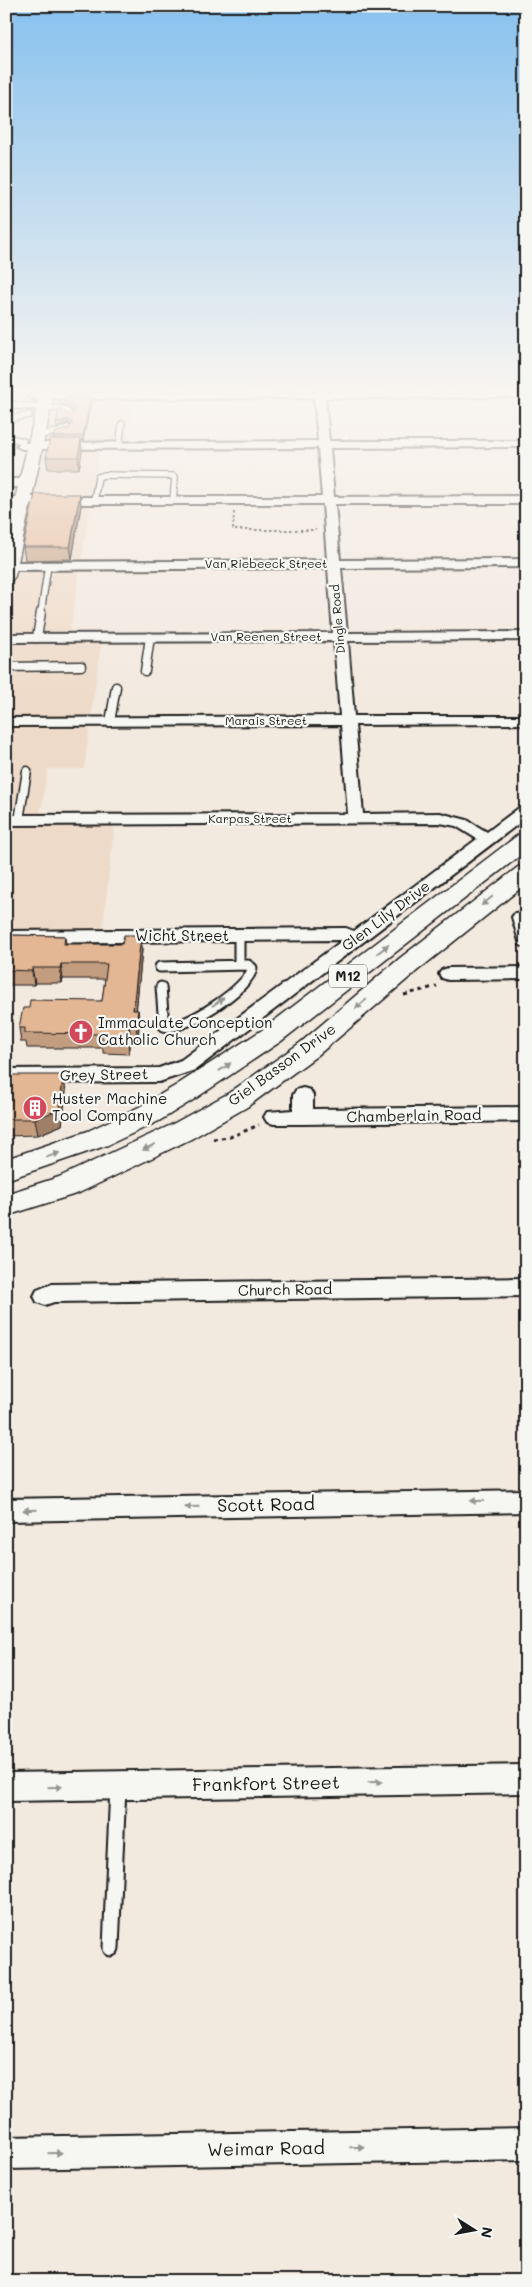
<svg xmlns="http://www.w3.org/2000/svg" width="532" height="2287" viewBox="0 0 532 2287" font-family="Mali,sans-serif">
  <rect width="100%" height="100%" fill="#f2e9df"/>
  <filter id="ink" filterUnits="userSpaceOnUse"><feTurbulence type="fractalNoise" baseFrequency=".02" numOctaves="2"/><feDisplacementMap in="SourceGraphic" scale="10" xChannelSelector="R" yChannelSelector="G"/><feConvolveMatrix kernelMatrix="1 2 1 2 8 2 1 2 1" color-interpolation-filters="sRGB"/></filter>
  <g filter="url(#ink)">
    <path fill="#eedac8" d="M51 389H135L127 445H100L69 637H102L84 769H48L39 819H115L102 935 6 936V587Z"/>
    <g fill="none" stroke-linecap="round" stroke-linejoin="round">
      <defs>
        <path id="service-far3" d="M43 407 64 409 71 415
          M6 423 9 419 29 415
          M37 435 59 432 68 428
          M6 437 23 441
          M119 446 122 424
          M94 501 98 477 104 475 173 476 175 477 173 501
          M41 613 48 565"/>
        <path id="service-far2" d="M37 638 41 612
          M6 667 81 666
          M145 671 150 637
          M110 722 116 687
          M19 820 27 771"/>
        <path id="service-far1" d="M239 936V965
          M160 967 248 965 252 968C251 987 181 1033 164 1026L161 987"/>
        <path id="service" d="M111 1948 118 1787"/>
        <path id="minor" d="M314 389H324L325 392 526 391V397L325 398 329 441H526V447L330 448 334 497 526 496V504H335L340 560 526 559V567L341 568 347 633 526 632V640L348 641 354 716H526V724L355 725 363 814 440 813 467 820 487 832 520 807 526 805V818L195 1070 159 1082 6 1083V1069L159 1068 181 1060 343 940 6 943V931L346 928 354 931 477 839 456 826 440 823 6 825V815L348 814 341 725 6 726V718L340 716 334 641 6 642V634L333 633 328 568 6 570V562L327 560 323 504H6L8 497H322L318 448 22 449 16 446 22 443 318 441 314 398 33 399 28 396 33 393 314 392Z
          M6 402 43 404 48 407 43 410 6 408Z
          M6 479H26L32 483 26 487H6Z
          M521 912 526 913V947L520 945 512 917 515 913Z
          M526 967V979L448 980 442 978 439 974 442 970 448 968Z
          M303 1088 310 1090 313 1095V1109L526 1107V1121L303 1124H274L267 1122 264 1117 267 1112 293 1110V1095L296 1090Z
          M526 1278V1296L54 1302 45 1305 37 1302 34 1296 37 1290 52 1284Z
          M526 1490V1512L6 1521V1499Z
          M526 1765V1793L6 1801V1773Z
          M526 2128V2160L6 2169V2137Z"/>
        <path id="primary" d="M41 389H55L15 576 12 580 6 581V537Z
          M526 833V851L280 1042 193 1100 159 1121 108 1145 6 1180V1159L88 1131 139 1107 175 1086 262 1030 518 835Z
          M526 865V884L418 970 318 1055 247 1107 191 1139 79 1193 6 1216V1194L59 1177 171 1125 229 1093 300 1043 400 958 518 867Z"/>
      </defs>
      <use href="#service-far3" stroke="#1c1c1c" stroke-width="8"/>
      <use href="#service-far2" stroke="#1c1c1c" stroke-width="11"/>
      <use href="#service-far1" stroke="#1c1c1c" stroke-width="13"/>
      <use href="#service" stroke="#1c1c1c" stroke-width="19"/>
      <use href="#minor" stroke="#1c1c1c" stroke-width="4"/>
      <use href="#primary" stroke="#1c1c1c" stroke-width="3"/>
      <path stroke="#1c1c1c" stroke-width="2" stroke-dasharray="2.5 2.5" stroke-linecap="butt" d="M234 512 233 530H316"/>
      <path stroke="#1c1c1c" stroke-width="3" stroke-dasharray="4 4" stroke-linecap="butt" d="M404 995 437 986
        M6 1035H10
        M213 1139 230 1137 259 1125"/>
      <use href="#service-far3" stroke="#f6f6f2" stroke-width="5.5"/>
      <use href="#service-far2" stroke="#f6f6f2" stroke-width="8"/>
      <use href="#service-far1" stroke="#f6f6f2" stroke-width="9"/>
      <use href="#service" stroke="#f6f6f2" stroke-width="15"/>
      <use href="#minor" fill="#f6f6f2" fill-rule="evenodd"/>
      <use href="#primary" fill="#f6f6f2" fill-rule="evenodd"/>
    </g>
    <path fill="#c39d7f" stroke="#1c1c1c" d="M63 389H94L93 391H63Z
      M61 400 91 401 83 441H81L82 451 79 469H48L46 457 54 439V437L69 428 72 425 68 423 57 428 56 423 74 413 67 405 61 404Z
      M80 494 81 506 72 559 25 560 23 547Z
      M6 935 65 936 66 944H122L141 935 142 950 136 1010H138L139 1025 138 1040H131L129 1054 103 1053V1048H27L26 1042H21L19 1028 29 1008 102 1001 105 979H63L62 983H35L34 985H6Z
      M6 1075 66 1091 62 1125 38 1135 6 1136Z"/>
    <path fill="#9f7f68" stroke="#1c1c1c" d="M91 397V401L83 441V436Z
      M68 419V423L57 428 56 423Z
      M81 439 82 451 79 469 78 457Z
      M80 494 81 506 72 559 70 547Z
      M141 935 142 950 135 1025 133 1010Z
      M61 964 63 979 62 983 60 968Z
      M32 968 35 983 34 985 32 971Z
      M138 1010 139 1025 138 1040 136 1026Z
      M129 1025 131 1040 129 1054 128 1039Z
      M63 1075 66 1091 62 1125 38 1135 35 1119Z"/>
    <path fill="#e3b694" stroke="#1c1c1c" d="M62 397H91L83 436 54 437V433L69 428 72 425V422L68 419 56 423 59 409 70 415 75 412 74 407 66 401 61 400Z
      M50 439H81L78 457H46Z
      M35 494H80L70 547H23Z
      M6 935 65 936 64 944H122L124 935H141L133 1010H138L136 1026 129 1025 128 1039H101L102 1034 25 1033V1028H19L23 1008H29L30 1000 102 1001 107 964H61L60 968H32V971L6 970Z
      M6 1075H63L60 1109 35 1119H6Z"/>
    <defs><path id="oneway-solid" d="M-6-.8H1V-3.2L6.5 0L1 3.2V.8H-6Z" transform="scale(1.25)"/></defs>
    <g fill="#949492">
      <use href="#oneway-solid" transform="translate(487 901) rotate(141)"/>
      <use href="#oneway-solid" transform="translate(383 949) rotate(-38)"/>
      <use href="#oneway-solid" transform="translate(218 1002) rotate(-35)"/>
      <use href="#oneway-solid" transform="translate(361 1004) rotate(140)"/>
      <use href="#oneway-solid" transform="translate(225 1067) rotate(-34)"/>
      <use href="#oneway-solid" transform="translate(149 1147) rotate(154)"/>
      <use href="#oneway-solid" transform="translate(53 1155) rotate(-20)"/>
      <use href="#oneway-solid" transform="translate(477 1501) rotate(179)"/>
      <use href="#oneway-solid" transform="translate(192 1507) rotate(179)"/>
      <use href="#oneway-solid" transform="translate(30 1510) rotate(179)"/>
      <use href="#oneway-solid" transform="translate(375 1782) rotate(-1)"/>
      <use href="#oneway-solid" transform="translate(55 1787) rotate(-1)"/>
      <use href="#oneway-solid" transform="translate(357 2147) rotate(-1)"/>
      <use href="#oneway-solid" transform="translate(55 2153) rotate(-1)"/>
    </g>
  </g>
  <linearGradient id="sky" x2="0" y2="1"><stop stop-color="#87c1ee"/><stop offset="0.55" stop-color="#f9f5f1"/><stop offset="1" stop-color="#f9f5f1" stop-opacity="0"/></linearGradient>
  <rect width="532" height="709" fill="url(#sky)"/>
  <defs>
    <symbol id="church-disc" viewBox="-11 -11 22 22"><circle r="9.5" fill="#d1495b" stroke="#f6f6f2"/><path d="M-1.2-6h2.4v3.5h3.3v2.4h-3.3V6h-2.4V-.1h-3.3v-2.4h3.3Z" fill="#fff"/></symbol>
    <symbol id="building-disc" viewBox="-11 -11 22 22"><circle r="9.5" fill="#d1495b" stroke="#f6f6f2"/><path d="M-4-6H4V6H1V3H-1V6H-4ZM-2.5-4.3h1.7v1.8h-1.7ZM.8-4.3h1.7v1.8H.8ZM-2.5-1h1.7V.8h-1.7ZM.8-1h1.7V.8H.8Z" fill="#fff"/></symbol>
  </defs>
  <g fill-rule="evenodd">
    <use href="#church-disc" x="67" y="1018" width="28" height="28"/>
    <use href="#building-disc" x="21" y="1094" width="28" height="28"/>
  </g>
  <g text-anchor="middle" stroke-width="4.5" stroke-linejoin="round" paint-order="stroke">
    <g font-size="12" fill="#1c1c1c" stroke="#f6f6f2">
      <text x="266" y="568">Van Riebeeck Street</text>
      <text transform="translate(338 619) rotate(-95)" y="4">Dingle Road</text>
      <text x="266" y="641">Van Reenen Street</text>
      <text x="266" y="725">Marais Street</text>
      <text x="250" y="823">Karpas Street</text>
    </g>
    <rect fill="#f6f6f2" stroke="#5d5d5c" stroke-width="1" x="329" y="964.5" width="38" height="23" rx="4"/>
    <g font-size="14" font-weight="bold" fill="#1c1c1c">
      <text x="348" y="981">M12</text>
    </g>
    <g font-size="15" fill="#1c1c1c" stroke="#f6f6f2">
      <text transform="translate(386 916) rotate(-37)" y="5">Glen Lily Drive</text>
      <text x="182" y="941">Wicht Street</text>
      <text transform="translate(282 1065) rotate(-36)" y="5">Giel Basson Drive</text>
      <text transform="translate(104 1075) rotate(-1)" y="5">Grey Street</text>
      <text transform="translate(414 1116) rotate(-1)" y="5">Chamberlain Road</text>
      <text transform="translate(285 1290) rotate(-1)" y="5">Church Road</text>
    </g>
    <g font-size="15" fill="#1c1c1c" stroke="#f6f6f2" text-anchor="start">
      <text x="98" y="1028">Immaculate Conception<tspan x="98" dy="17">Catholic Church</tspan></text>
      <text x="52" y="1104">Huster Machine<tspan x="52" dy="17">Tool Company</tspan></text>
    </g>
    <g font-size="18" fill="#1c1c1c" stroke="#f6f6f2">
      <text transform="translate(266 1505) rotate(-1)" y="6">Scott Road</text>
      <text transform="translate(266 1784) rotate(-1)" y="6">Frankfort Street</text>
      <text transform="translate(266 2149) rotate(-1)" y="6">Weimar Road</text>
    </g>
  </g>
  <rect width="532" height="2287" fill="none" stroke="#f6f6f2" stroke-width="25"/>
  <rect x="12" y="12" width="507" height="2262" fill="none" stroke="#1c1c1c" stroke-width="2" filter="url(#ink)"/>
  <g transform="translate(474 2230) rotate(101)" stroke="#f6f6f2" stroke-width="4" paint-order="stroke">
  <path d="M0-4L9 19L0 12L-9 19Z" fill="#1c1c1c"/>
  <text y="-8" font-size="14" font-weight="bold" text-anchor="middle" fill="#1c1c1c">N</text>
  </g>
</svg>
